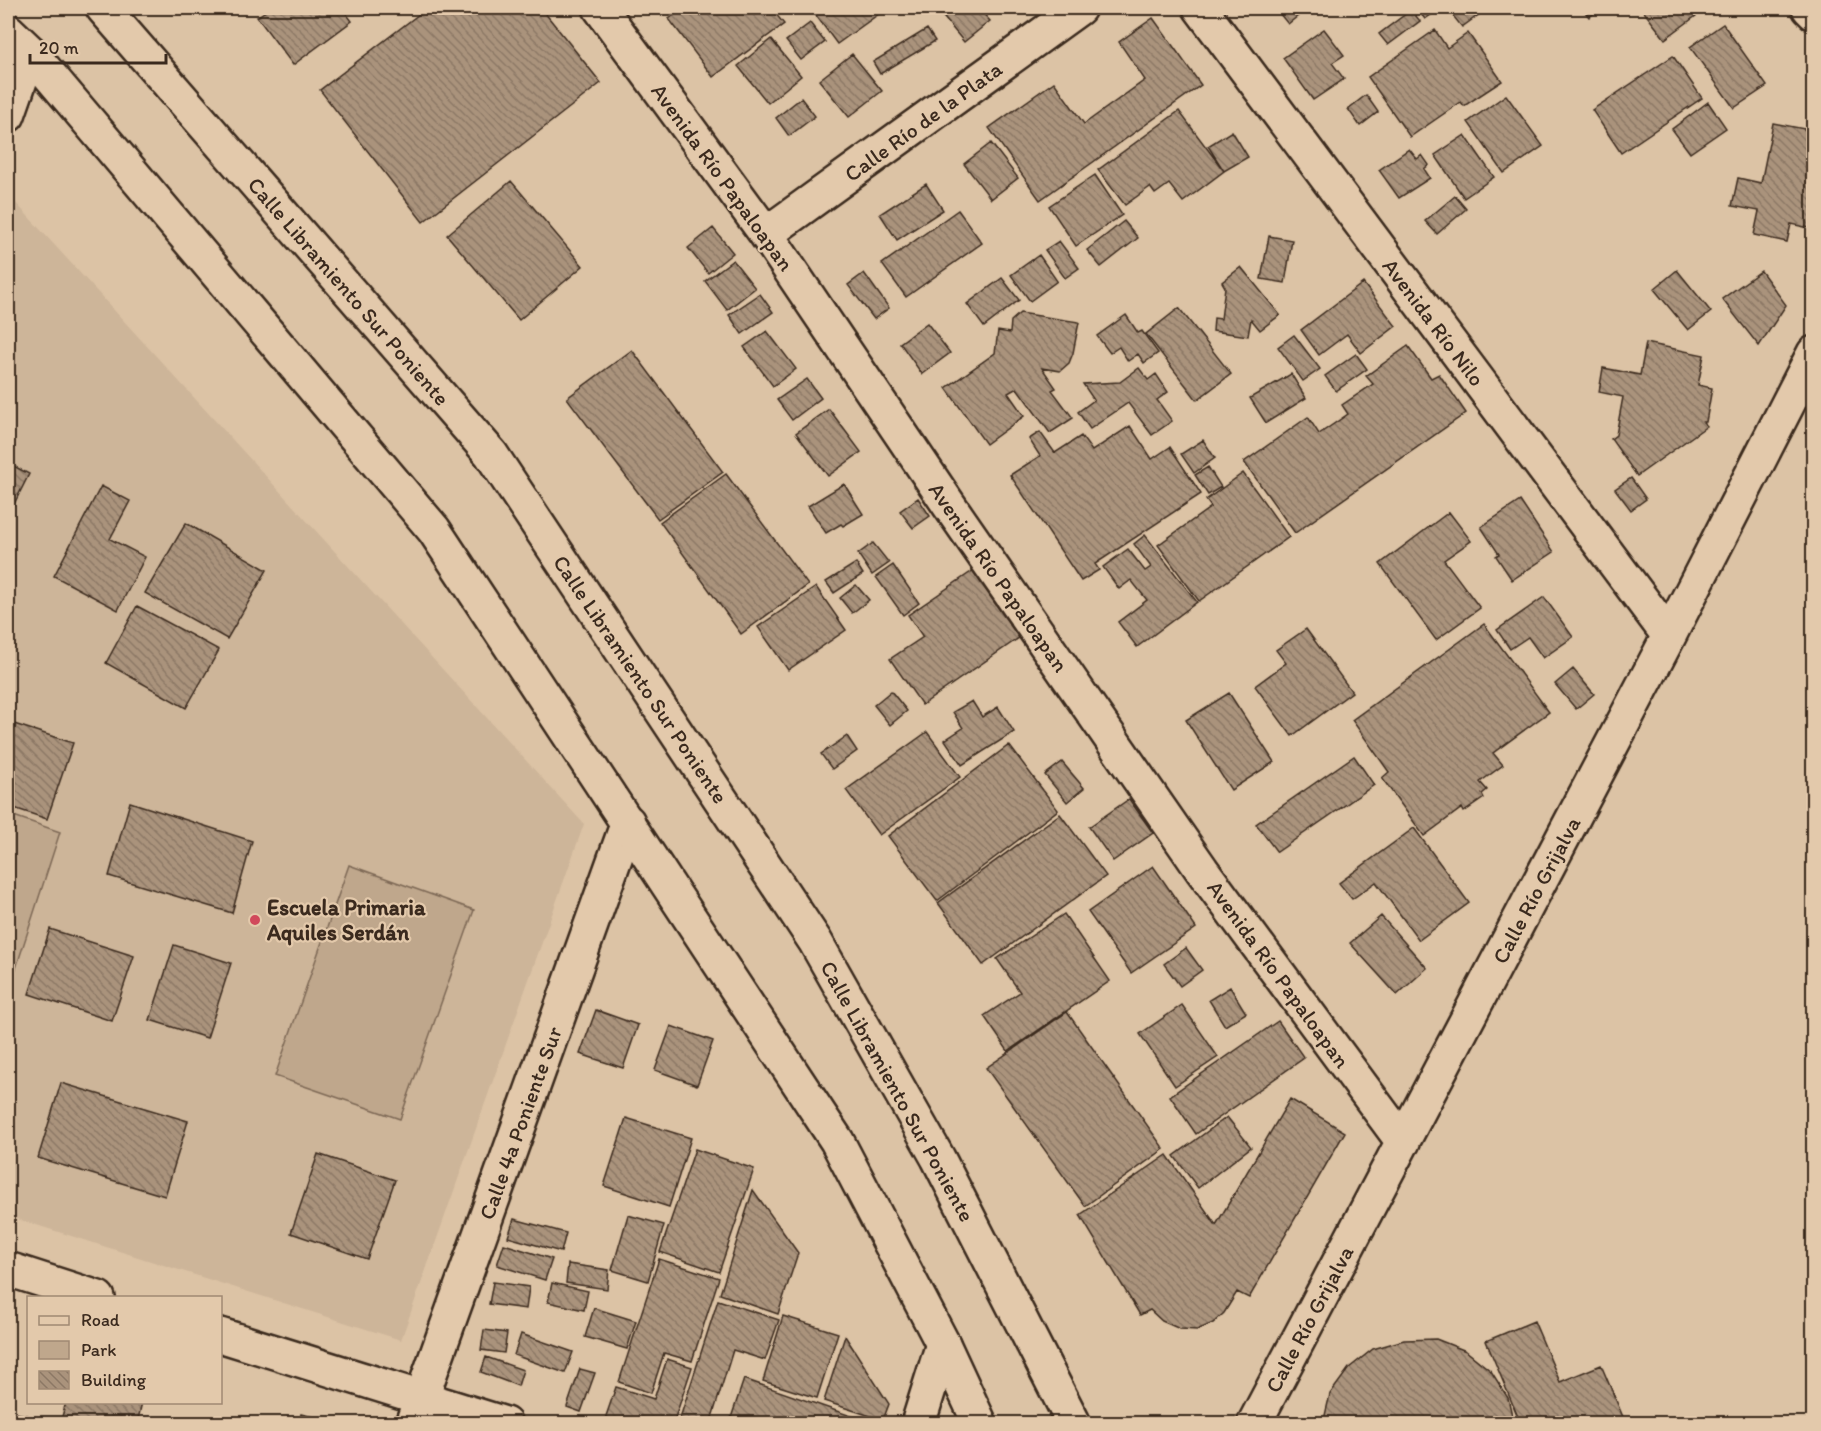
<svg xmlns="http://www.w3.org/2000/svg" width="1821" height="1431" viewBox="0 0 1821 1431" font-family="Itim,sans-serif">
  <defs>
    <pattern id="building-back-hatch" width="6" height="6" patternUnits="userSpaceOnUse" patternTransform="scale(1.5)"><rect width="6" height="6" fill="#aa937c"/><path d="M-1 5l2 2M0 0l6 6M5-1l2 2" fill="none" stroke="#8c7865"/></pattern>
  </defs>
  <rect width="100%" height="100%" fill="#dcc3a5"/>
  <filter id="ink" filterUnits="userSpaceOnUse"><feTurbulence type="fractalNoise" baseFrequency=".0167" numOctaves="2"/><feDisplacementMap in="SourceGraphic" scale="12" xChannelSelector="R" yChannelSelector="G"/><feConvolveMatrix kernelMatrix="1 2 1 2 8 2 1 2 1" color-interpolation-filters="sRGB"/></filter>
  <g filter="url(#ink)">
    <path fill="#cdb599" d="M16 203 584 824 401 1340 8 1216V230Z"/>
    <path fill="#bfa78c" stroke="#7d6855" stroke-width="1.5" d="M8 814 60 832 8 993Z
      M349 865 474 910 400 1119 275 1076Z"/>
    <path fill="url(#building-back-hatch)" stroke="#3b2a1e" stroke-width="1.5" d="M270 8H342L352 21 293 65 257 17Z
      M427 8H541L601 83 423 222 320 90Z
      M683 8H783L775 13 784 24 713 77 669 19Z
      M816 8H887L837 44 812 10Z
      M946 8H978L990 21 964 42 940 13Z
      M1275 8H1308L1288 24Z
      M1416 8H1441L1425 19Z
      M1456 8H1488L1462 27 1450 12Z
      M1582 8H1602L1589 17Z
      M1641 8H1716L1707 14 1704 10 1665 39Z
      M1411 10 1420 21 1388 45 1379 34Z
      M1153 18 1201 85 1040 200 989 128 1054 82 1084 124 1145 80 1119 42Z
      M810 23 825 42 801 60 786 41Z
      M1723 24 1767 86 1734 108 1690 47Z
      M927 29 935 41 880 74 873 62Z
      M1324 29 1344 55 1332 63 1344 79 1313 100 1283 58Z
      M1435 30 1447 48 1468 33 1502 81 1464 106 1461 102 1410 137 1368 77Z
      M771 39 801 76 768 103 738 66Z
      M852 54 882 91 849 117 819 80Z
      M1673 56 1702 98 1621 153 1592 110Z
      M1366 95 1378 112 1360 126 1348 109Z
      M1506 95 1543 146 1504 173 1468 122Z
      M801 98 815 116 789 136 776 118Z
      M1708 102 1726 128 1690 153 1672 129Z
      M1179 111 1224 171 1183 202 1169 184 1155 194 1150 187 1125 205 1098 170Z
      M1773 123 1810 130 1807 142 1814 143V229L1791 224 1787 242 1754 235 1759 211 1732 206 1738 178 1761 183Z
      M1232 131 1248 157 1224 171 1208 146Z
      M1465 135 1494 177 1464 198 1435 155Z
      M991 143 1018 178 991 199 964 164Z
      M1409 149 1417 159 1422 155 1429 165 1424 169 1430 178 1399 198 1379 170Z
      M1095 175 1122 215 1076 246 1049 206Z
      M511 181 583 266 519 320 447 235Z
      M926 184 943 210 897 240 880 214Z
      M1455 196 1466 209 1437 234 1425 221Z
      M958 210 982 243 906 297 882 264Z
      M1124 221 1138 238 1101 267 1087 250Z
      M713 228 733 253 708 273 688 248Z
      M1269 236 1292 240 1285 283 1261 279Z
      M1059 241 1079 268 1065 278 1045 250Z
      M1039 255 1057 281 1030 301 1011 275Z
      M733 260 755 288 727 310 705 281Z
      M1241 267 1280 315 1260 330 1251 319 1248 336 1213 331 1214 318 1221 319 1225 287 1222 282Z
      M1677 270 1711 312 1688 330 1654 289Z
      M1761 271 1786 305 1759 346 1722 299Z
      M864 273 889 308 874 319 848 285Z
      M1002 278 1019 300 984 327 967 304Z
      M1363 283 1396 326 1361 353 1347 334 1319 355 1301 330Z
      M760 294 773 312 742 334 729 315Z
      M1179 308 1231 374 1197 400 1146 334Z
      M1020 313 1079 322 1073 353 1069 363 1060 371 1042 368 1056 388 1052 390 1073 418 1050 433 1017 388 1008 393 1024 416 986 444 946 388 995 353 998 331 1010 333 1011 321Z
      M1126 315 1138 333 1142 331 1158 353 1144 363 1138 354 1128 361 1119 347 1110 353 1097 336Z
      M927 323 950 353 922 374 900 343Z
      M767 331 796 369 773 386 744 347Z
      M1294 335 1320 369 1303 381 1278 347Z
      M1646 343 1704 355 1698 385 1712 388 1706 422H1703L1707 426 1637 476 1611 439 1616 435 1623 397 1599 392 1603 368 1640 375Z
      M1408 346 1431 378 1439 374 1466 413 1295 533 1244 462 1308 417 1319 434 1348 414 1342 405 1373 384 1366 376Z
      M632 350 723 472 658 519 567 398Z
      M1356 354 1367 369 1336 391 1325 376Z
      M1139 368 1148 380 1156 374 1168 392 1157 400 1172 421 1152 435 1128 403 1090 429 1078 412 1094 400 1083 384 1120 382Z
      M1291 374 1306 398 1266 423 1250 398Z
      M807 379 821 398 792 420 777 400Z
      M829 409 861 452 828 476 796 433Z
      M1130 426 1152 459 1170 447 1201 494 1095 564 1099 570 1081 581 1010 475 1040 456 1029 439 1040 432 1055 453 1081 436 1092 451Z
      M1203 440 1215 458 1194 473 1181 454Z
      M8 463 29 474 8 516Z
      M1208 467 1221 487 1208 495 1195 475Z
      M1243 473 1289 537 1199 601 1158 545 1211 507 1206 500Z
      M726 474 808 585 741 634 660 522Z
      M1631 478 1646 499 1631 510 1615 489Z
      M844 484 863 514 843 526 841 524 826 533 808 506Z
      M101 486 130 501 110 539 145 557 118 610 54 576Z
      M918 498 930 516 913 528 900 511Z
      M1520 501 1554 552 1512 580 1496 556 1499 554 1481 527Z
      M1449 512 1471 541 1444 560 1480 608 1436 640 1380 564Z
      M186 523 267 570 227 639 145 593Z
      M1145 535 1197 602 1137 647 1118 622 1147 600 1131 580 1119 589 1103 567 1128 549 1145 571 1151 567 1134 544Z
      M873 543 889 563 872 575 858 554Z
      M856 563 863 574 834 593 826 582Z
      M893 565 919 603 903 615 876 577Z
      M980 566 1026 633 922 705 890 659 923 637 908 615Z
      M856 585 869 600 852 613 840 598Z
      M816 587 846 630 788 670 758 627Z
      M1544 597 1573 637 1543 658 1528 637 1510 649 1497 630Z
      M137 606 219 650 186 708 106 663Z
      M1484 624 1549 712 1493 753 1503 765 1480 782 1487 790 1482 794 1484 798 1464 812 1462 808 1424 836 1382 778 1389 772 1352 720Z
      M1306 629 1352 692 1292 736 1255 686 1286 663 1276 650Z
      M1573 669 1594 694 1576 709 1555 684Z
      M891 691 907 711 890 725 874 705Z
      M1229 693 1274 762 1231 790 1186 720Z
      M972 701 982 717 998 707 1014 732 962 765 945 740 963 728 953 712Z
      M8 722 73 743 47 819 8 806Z
      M927 732 960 777 879 835 846 790Z
      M847 736 857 751 832 769 821 754Z
      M1009 745 1058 810 937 901 888 836Z
      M1354 756 1374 785 1277 852 1256 824Z
      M1062 762 1084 788 1067 802 1045 775Z
      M1129 799 1153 833 1113 861 1089 827Z
      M130 802 252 841 232 913 109 876Z
      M1060 814 1106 876 983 965 938 903Z
      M1414 828 1469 903 1419 940 1376 882 1352 899 1339 883Z
      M1153 866 1196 928 1131 973 1088 912Z
      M1064 914 1110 981 1008 1051 984 1016 1020 992 997 959Z
      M1381 916 1427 968 1397 995 1350 943Z
      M50 929 134 956 112 1021 29 994Z
      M174 945 231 963 207 1038 150 1020Z
      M1186 948 1202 970 1180 986 1164 964Z
      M1230 987 1246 1013 1225 1026 1209 1000Z
      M1182 1005 1218 1057 1175 1086 1140 1034Z
      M596 1010 638 1025 623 1068 580 1054Z
      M1067 1012 1164 1149 1085 1206 986 1068Z
      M1278 1021 1304 1058 1196 1134 1170 1096Z
      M671 1026 713 1041 697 1085 655 1070Z
      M61 1083 188 1121 165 1196 38 1158Z
      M1290 1099 1345 1132 1249 1298 1237 1292 1224 1313 1213 1323 1197 1330 1180 1329 1162 1321 1150 1310 1140 1315 1080 1215 1167 1155 1216 1225Z
      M1227 1117 1251 1147 1198 1188 1174 1156Z
      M626 1118 691 1138 669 1207 604 1186Z
      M695 1149 754 1169 719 1272 660 1252Z
      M318 1154 395 1180 367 1259 291 1233Z
      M753 1190 798 1253 778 1314 720 1294Z
      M628 1215 664 1225 648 1281 612 1270Z
      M514 1219 566 1233 561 1252 508 1237Z
      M504 1244 552 1259 545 1280 497 1265Z
      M659 1259 719 1278 692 1361 664 1353 651 1393 619 1382Z
      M568 1264 609 1270 607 1289 566 1283Z
      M493 1282 529 1287 526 1309 489 1304Z
      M552 1283 588 1291 584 1310 548 1302Z
      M718 1300 779 1320 765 1360 733 1350 710 1424H695L680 1418Z
      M594 1308 636 1321 627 1349 585 1337Z
      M783 1316 838 1333 817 1398 763 1381Z
      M1534 1321 1560 1382 1601 1365 1626 1424H1521L1486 1341Z
      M484 1330 507 1333 504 1353 481 1350Z
      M521 1334 573 1352 565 1373 514 1355Z
      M845 1336 889 1404 883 1420 824 1401Z
      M1436 1339 1466 1351 1491 1371 1508 1398 1514 1424H1323L1330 1394 1349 1368 1373 1349 1404 1340Z
      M486 1357 523 1370 518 1386 481 1372Z
      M667 1359 692 1367 673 1424H618L605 1419 616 1387 654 1399Z
      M580 1369 595 1373 581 1412 567 1407Z
      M744 1379 874 1424H729Z
      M66 1402H142L137 1424H60Z
      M15 1413 55 1421V1424H12Z
      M301 1414 342 1424H299Z"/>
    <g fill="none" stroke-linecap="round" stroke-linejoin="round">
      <defs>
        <path id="street" d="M600 8 766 234 949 505 1202 870 1403 1142
          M1200 8 1669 636
          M1809 8 1814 13
          M8 115 30 52
          M766 234 1079 8
          M412 1424 628 822
          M918 1424 943 1344
          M1254 1424 1669 636 1814 353"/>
        <path id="secondary" d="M8 1269 98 1298
          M220 1335 505 1424"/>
        <path id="primary" d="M103 8 491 454 815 941 938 1158 1074 1424
          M8 31 30 52 434 530 837 1141 943 1344 980 1424"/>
      </defs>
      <use href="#street" stroke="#3b2a1e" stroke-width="38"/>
      <use href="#secondary" stroke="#3b2a1e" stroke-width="38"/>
      <use href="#primary" stroke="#3b2a1e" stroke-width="38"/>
      <use href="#street" stroke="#e3c9ab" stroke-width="33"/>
      <use href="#secondary" stroke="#e3c9ab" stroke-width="33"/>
      <use href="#primary" stroke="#e3c9ab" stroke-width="33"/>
    </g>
  </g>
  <circle fill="#d1495b" stroke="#e3c9ab" stroke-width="2" cx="255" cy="920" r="6"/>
  <g text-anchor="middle" stroke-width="4.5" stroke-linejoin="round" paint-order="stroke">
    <g font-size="22" fill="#3b2a1e" stroke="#e3c9ab">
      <text transform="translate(923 121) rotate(-36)" y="8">Calle Río de la Plata</text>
      <text transform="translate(723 177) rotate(54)" y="8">Avenida Río Papaloapan</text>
      <text transform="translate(349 291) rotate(49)" y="8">Calle Libramiento Sur Poniente</text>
      <text transform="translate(1434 322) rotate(53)" y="8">Avenida Río Nilo</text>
      <text transform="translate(999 577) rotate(55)" y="8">Avenida Río Papaloapan</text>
      <text transform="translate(641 679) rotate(56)" y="8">Calle Libramiento Sur Poniente</text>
      <text transform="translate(1536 890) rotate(-62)" y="8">Calle Río Grijalva</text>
      <text transform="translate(1279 974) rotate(54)" y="8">Avenida Río Papaloapan</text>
      <text transform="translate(898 1091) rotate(61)" y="8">Calle Libramiento Sur Poniente</text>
      <text transform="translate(520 1123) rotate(-70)" y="8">Calle 4a Poniente Sur</text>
      <text transform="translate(1309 1319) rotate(-62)" y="8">Calle Río Grijalva</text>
    </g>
    <g font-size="22" font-weight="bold" fill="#3b2a1e" stroke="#e3c9ab" text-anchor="start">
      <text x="267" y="915">Escuela Primaria<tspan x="267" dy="25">Aquiles Serdán</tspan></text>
    </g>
  </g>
  <rect width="1821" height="1431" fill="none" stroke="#e3c9ab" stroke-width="30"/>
  <rect x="15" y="15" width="1791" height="1401" fill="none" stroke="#3b2a1e" stroke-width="2" filter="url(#ink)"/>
  <rect x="27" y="1296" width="195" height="108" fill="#e3c9ab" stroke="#a08973" stroke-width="1.5"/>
  <rect x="39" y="1316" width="30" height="9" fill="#e3c9ab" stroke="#a08973" stroke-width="1.5"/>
  <text x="81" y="1326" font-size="18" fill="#3b2a1e">Road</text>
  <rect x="39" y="1341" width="30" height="18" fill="#bfa78c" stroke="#a08973" stroke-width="1.5"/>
  <text x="81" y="1356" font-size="18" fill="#3b2a1e">Park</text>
  <rect x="39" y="1371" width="30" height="18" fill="url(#building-back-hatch)" stroke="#a08973" stroke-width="1.5"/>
  <text x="81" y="1386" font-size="18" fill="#3b2a1e">Building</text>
  <path d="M30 54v9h136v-9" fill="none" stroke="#3b2a1e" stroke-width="3"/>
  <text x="39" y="54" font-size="18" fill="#3b2a1e" stroke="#e3c9ab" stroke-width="4.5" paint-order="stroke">20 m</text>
</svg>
